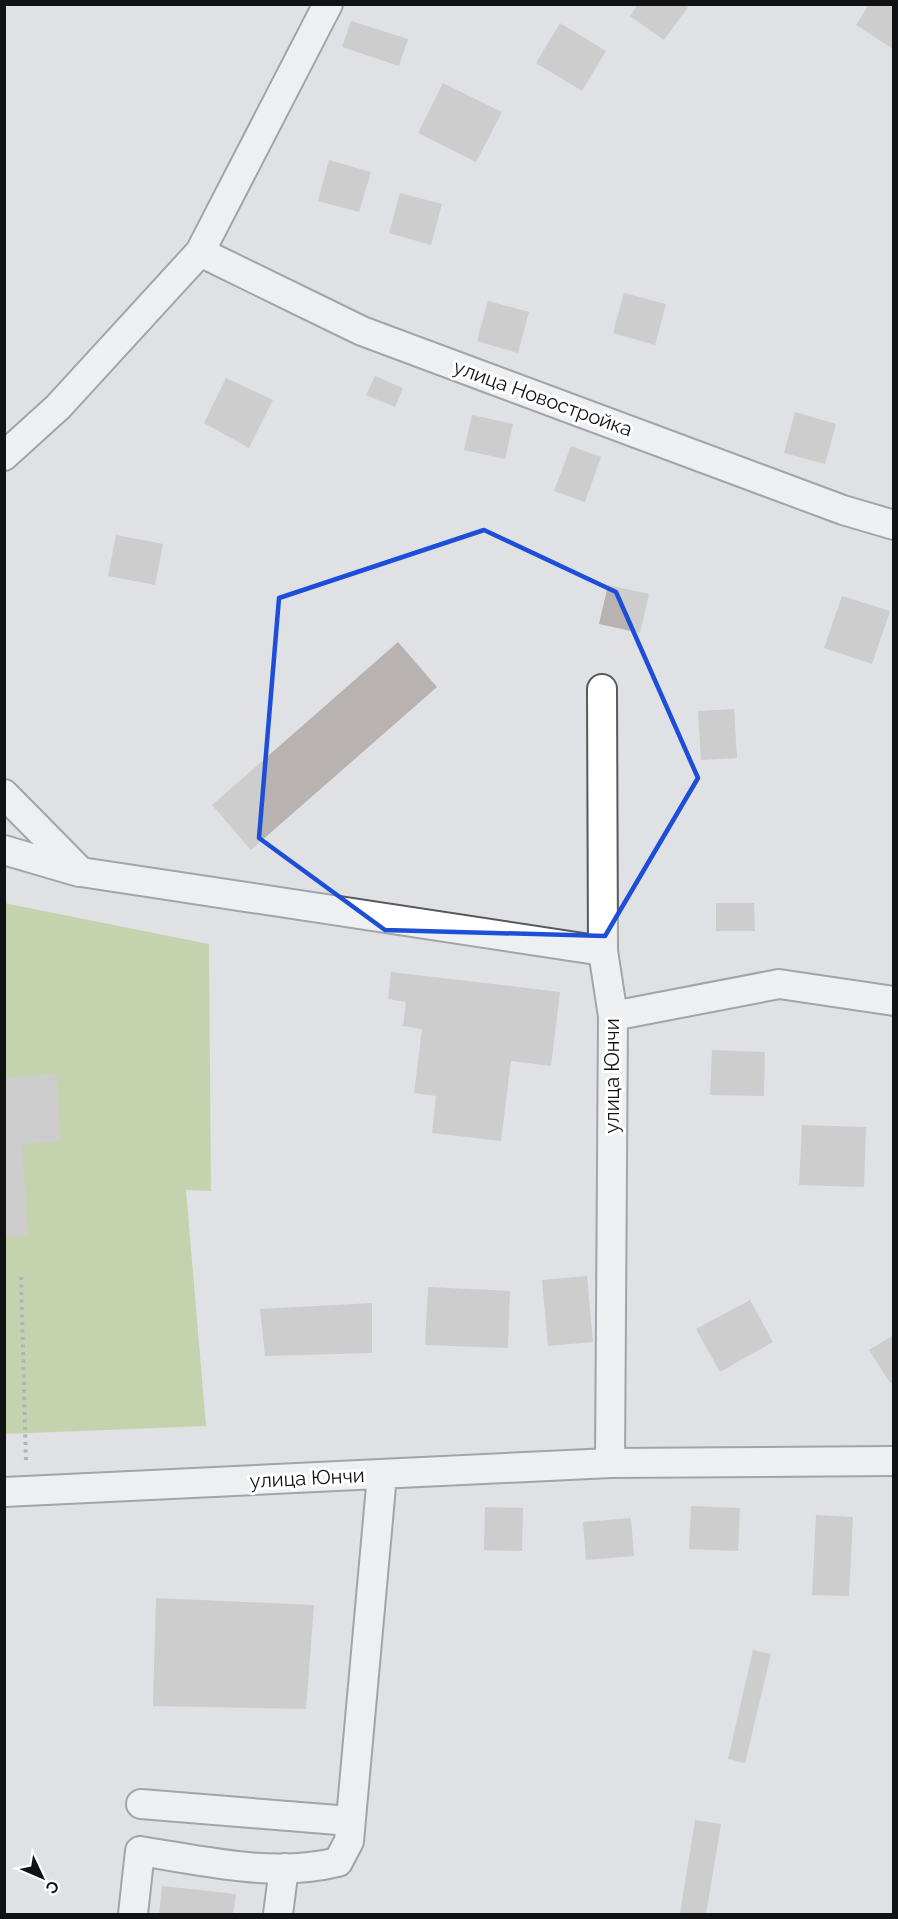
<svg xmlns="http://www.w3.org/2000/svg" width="898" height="1919" viewBox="0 0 898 1919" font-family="Raleway,sans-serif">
  <rect width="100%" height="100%" fill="#dfe1e5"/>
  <path fill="#a5c26b" d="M4 903 209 944 211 1191 186 1190 206 1426 5 1434Z"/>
  <path fill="#b8b3b1" d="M638 4H685L688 7 664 40 630 16Z
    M869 4H894L893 49 856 25Z
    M351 21 408 39 399 66 342 47Z
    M560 23 606 51 582 91 536 63Z
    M443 83 502 112 476 162 418 133Z
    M329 160 371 172 359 212 318 201Z
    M400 193 442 204 431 245 389 233Z
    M624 293 666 304 655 345 613 333Z
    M488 301 529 312 518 353 477 341Z
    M375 376 403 388 395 407 366 395Z
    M226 378 273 400 249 448 204 423Z
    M795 412 836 424 825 464 784 453Z
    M472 415 513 424 505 459 464 450Z
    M571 446 601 457 585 502 554 491Z
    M116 535 163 544 155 585 108 576Z
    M608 585 649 594 640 633 599 624Z
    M842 596 890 611 872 664 824 648Z
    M398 642 437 687 251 850 212 805Z
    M734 709 737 758 701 760 698 711Z
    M716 903H754L755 931H716Z
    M391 972 560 992 551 1066 511 1061 501 1141 432 1133 436 1096 414 1093 422 1029 403 1026 406 1002 388 999Z
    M712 1050 765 1052 764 1096 710 1095Z
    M56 1074 61 1141 22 1144 28 1236 4 1237V1078Z
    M802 1125 866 1127 864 1187 799 1185Z
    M587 1276 593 1342 548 1346 542 1280Z
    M428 1287 510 1291 508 1348 425 1345Z
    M750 1300 773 1342 720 1372 696 1329Z
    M372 1303V1353L265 1356 260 1309Z
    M894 1335V1381L890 1383 869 1350Z
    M691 1506 740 1508 738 1551 689 1549Z
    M485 1507 523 1508 522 1551 484 1550Z
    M816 1515 853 1517 849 1596 812 1595Z
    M631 1518 634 1556 586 1560 583 1522Z
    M156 1598 314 1605 306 1709 153 1706Z
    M753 1650 771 1654 745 1763 728 1759Z
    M695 1820 721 1824 706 1914H680Z
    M162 1886 236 1894 233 1914H159Z"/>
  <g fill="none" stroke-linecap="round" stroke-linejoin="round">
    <defs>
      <path id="minor" d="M200 252 362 331 843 510 894 525
        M4 456 58 407 200 252 328 4
        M602 689 603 951 613 1016 610 1463
        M4 794 81 872 603 951
        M4 850 79 872
        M613 1016 779 984 894 1001
        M4 1492 610 1463 894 1461
        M141 1804 350 1821
        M133 1914 140 1851C205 1861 273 1878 338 1862L349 1841 382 1475
        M278 1914 284 1868"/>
    </defs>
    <use href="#minor" stroke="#57595d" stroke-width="32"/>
    <path stroke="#797b7e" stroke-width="4" stroke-dasharray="3 4.5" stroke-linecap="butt" d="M21 1277 26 1462"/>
    <use href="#minor" stroke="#fff" stroke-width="28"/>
  </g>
  <path d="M0 0H898V1919H0ZM484 530 616 592 698 778 605 936 385 930 259 838 279 598Z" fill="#dfe1e5" fill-opacity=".55" fill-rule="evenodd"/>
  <path fill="none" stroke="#1d4ed8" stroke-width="4.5" stroke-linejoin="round" d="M484 530 616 592 698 778 605 936 385 930 259 838 279 598Z"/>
  <g text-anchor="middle" stroke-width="6" stroke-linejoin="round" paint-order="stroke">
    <g font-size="20" fill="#111214" stroke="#fff">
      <text transform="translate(543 398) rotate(20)" y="7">улица Новостройка</text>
      <text transform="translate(612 1076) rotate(-90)" y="7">улица Юнчи</text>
      <text transform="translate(307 1478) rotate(-3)" y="7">улица Юнчи</text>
    </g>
  </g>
  <rect width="898" height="1919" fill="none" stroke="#111214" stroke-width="12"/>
  <g transform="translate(42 1877) rotate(134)" stroke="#ffffff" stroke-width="4.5" paint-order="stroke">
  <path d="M0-4.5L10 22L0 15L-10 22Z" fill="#111214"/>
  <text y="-9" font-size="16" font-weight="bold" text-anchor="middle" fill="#111214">С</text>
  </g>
</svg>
